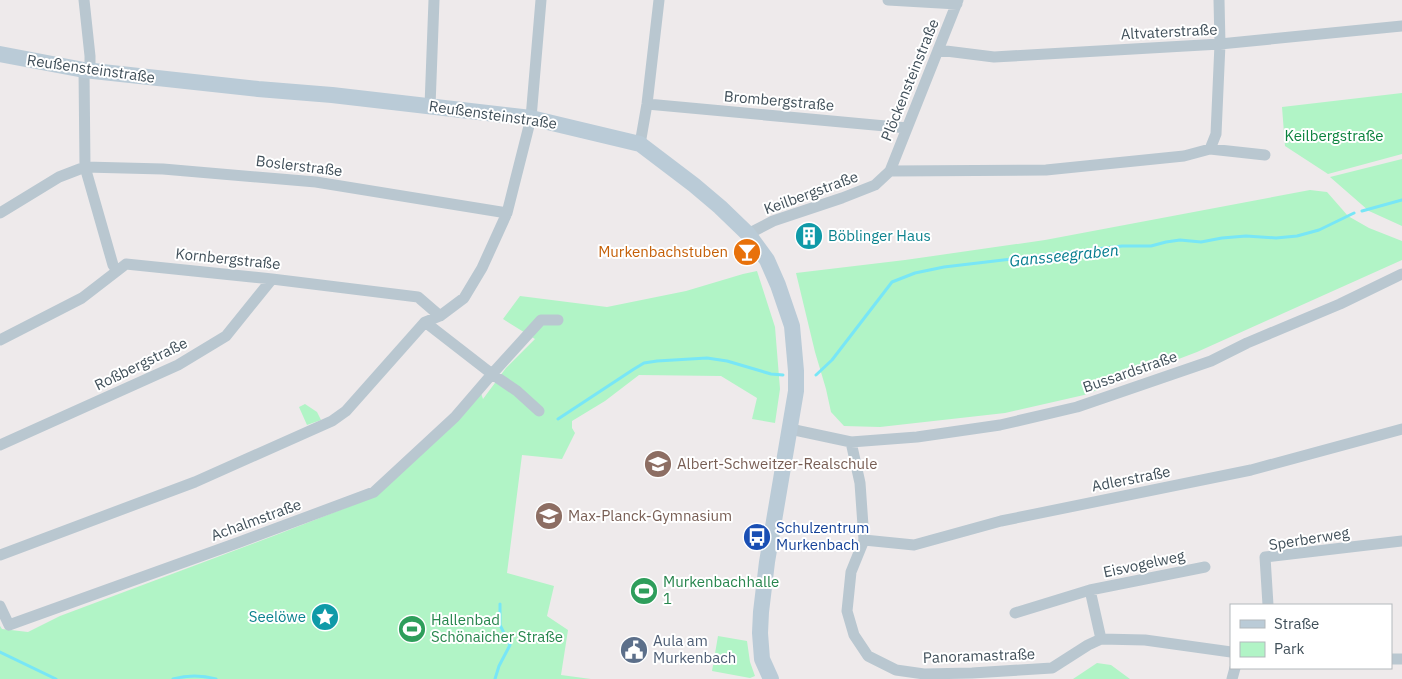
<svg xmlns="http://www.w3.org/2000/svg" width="1402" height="679" viewBox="0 0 1402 679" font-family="'IBM Plex Sans',sans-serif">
  <rect width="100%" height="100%" fill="#eeeaeb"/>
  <path fill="#b1f4c6" d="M1402 93V154L1328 174 1285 146 1282 107Z
    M1402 159V226L1369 211 1330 177Z
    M1310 190 1327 192 1348 216 1369 228 1402 241V260L1197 352 1084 395 1005 413 880 427 844 426 831 412 826 389 815 352 796 273 905 260 1045 240Z
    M757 271 775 327 780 389 775 423 752 419 757 398 721 376 639 375 605 401 572 421V428L575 433 562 459 522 455 507 573 554 586 547 616 568 630 561 675 591 679H0V626L2 629 28 632 60 616 276 535 376 496 481 393 483 399 506 368 535 339 503 319 520 296 607 307 686 291 743 274Z
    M305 404 317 412 321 420 307 425 299 407Z
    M718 636 747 641 750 662 755 676 750 678 712 671Z
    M1097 663 1111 665 1130 679H1073Z"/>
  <path fill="#78e6f6" d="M321 609 330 610 329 622 325 625V631L319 630 315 625 316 613Z"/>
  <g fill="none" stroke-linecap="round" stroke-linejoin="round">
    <path stroke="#78e6f6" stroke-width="3" d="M1362 211 1402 200
      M816 375 832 360 892 282 915 273 944 267 1080 251 1122 246H1151L1166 242 1180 240 1201 242 1222 238 1246 236 1276 238 1297 236 1319 230 1354 213
      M558 419 634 369 644 363 657 361 707 358 727 361 771 374 783 375
      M0 652 56 679
      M173 679C187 675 202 675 216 679
      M495 679 499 666 510 645 500 625V604"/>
    <path stroke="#b9c7d0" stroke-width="11" d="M84 0 90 56V71
      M888 0 957 4
      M938 50 994 57 1220 44 1402 26
      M647 104 907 128
      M430 106 434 0
      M640 144 647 104 659 0
      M1210 149 1216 134 1220 44 1219 0
      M890 171 958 0
      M0 213 59 177 85 167 84 70
      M748 234 773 221 842 198 875 185 890 171 1046 170 1184 156 1210 149 1265 155
      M440 316 418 297 272 279 126 264 117 271 113 265 85 167 163 169 316 182 507 213
      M425 322 492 374 517 391 539 411
      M0 340 82 298 117 271
      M790 429 851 442 917 437 1000 425 1077 407 1211 361 1247 343 1340 304 1402 274
      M851 442 860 483 864 540 851 572 847 611 854 635 868 656 896 670 924 674 972 673 1052 668 1088 645 1101 639 1145 640 1231 652
      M0 445 178 365 226 336 272 279
      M864 540 914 545 1001 521 1251 470 1402 429
      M0 555 195 482 332 421 346 411 425 322 440 316 464 298 482 268 507 213 531 118 541 0
      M1090 590 1101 639
      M1268 605 1265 557 1402 541
      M0 606 9 625 237 543 374 492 455 417 492 374 541 320H558
      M1015 613 1090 590 1205 567
      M1391 659H1402
      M1232 679 1235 668"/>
    <path stroke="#bacbd7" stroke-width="16" d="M0 54 84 70 258 89 332 95 531 118 640 144 694 185 720 207 748 234 767 260 778 285 792 326 796 371V391L767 562 761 612 760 633 762 659 771 679"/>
  </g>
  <defs>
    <symbol id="building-disc" viewBox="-11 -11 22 22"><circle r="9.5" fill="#0f9aa8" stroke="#fff"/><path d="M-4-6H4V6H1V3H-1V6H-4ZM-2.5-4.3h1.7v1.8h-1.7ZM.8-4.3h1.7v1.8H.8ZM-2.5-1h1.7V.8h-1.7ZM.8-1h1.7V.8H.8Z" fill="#fff"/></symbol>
    <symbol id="bar-disc" viewBox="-11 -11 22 22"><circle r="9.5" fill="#e8710a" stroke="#fff"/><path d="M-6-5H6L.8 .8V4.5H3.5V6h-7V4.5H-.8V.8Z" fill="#fff"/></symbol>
    <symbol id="school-disc" viewBox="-11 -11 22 22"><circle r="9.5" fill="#8d6e63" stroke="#fff"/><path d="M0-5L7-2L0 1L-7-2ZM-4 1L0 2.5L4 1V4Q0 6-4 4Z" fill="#fff"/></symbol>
    <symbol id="bus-disc" viewBox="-11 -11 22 22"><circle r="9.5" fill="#1a4fb4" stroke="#fff"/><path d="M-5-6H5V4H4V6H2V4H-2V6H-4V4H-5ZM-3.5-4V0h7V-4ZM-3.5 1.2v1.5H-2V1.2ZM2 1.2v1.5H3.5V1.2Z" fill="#fff"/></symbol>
    <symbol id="stadium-disc" viewBox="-11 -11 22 22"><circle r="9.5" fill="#2e9e5b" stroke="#fff"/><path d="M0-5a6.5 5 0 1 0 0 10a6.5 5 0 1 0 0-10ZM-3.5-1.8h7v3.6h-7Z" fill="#fff"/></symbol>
    <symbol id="sight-disc" viewBox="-11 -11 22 22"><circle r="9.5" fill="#0f9aa8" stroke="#fff"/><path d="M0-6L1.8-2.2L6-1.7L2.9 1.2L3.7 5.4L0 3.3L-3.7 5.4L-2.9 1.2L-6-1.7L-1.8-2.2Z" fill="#fff"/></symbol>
    <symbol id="civic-disc" viewBox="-11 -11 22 22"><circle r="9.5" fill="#5c6f8a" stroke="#fff"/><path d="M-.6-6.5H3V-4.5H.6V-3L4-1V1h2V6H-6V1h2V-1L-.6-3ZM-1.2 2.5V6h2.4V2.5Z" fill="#fff"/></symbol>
  </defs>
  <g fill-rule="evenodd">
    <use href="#building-disc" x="793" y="220" width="32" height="32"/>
    <use href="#bar-disc" x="731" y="236" width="32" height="32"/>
    <use href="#school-disc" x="642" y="448" width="32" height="32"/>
    <use href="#school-disc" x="533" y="500" width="32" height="32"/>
    <use href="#bus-disc" x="741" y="521" width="32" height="32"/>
    <use href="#stadium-disc" x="628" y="575" width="32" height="32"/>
    <use href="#sight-disc" x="309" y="601" width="32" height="32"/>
    <use href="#stadium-disc" x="396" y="613" width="32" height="32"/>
    <use href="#civic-disc" x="618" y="634" width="32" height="32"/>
  </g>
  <g text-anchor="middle" stroke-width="4" stroke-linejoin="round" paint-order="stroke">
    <g font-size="15" fill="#41505a" stroke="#fff">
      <text transform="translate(1169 32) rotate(-3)" y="5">Altvaterstraße</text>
      <text transform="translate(91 69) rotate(8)" y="5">Reußensteinstraße</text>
      <text transform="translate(910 80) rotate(-68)" y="5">Plöckensteinstraße</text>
      <text transform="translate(779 101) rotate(5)" y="5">Brombergstraße</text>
      <text transform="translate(493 115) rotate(8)" y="5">Reußensteinstraße</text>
      <text transform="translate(299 166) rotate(7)" y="5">Boslerstraße</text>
      <text transform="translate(811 193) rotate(-20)" y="5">Keilbergstraße</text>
      <text transform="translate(228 259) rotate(6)" y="5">Kornbergstraße</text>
      <text transform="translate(141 364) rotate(-26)" y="5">Roßbergstraße</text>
      <text transform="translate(1130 372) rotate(-19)" y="5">Bussardstraße</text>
      <text transform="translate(1131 479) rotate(-11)" y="5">Adlerstraße</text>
      <text transform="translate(256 520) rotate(-20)" y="5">Achalmstraße</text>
      <text transform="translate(1309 539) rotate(-9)" y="5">Sperberweg</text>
      <text transform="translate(1144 564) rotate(-12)" y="5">Eisvogelweg</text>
      <text transform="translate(979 656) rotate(-2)" y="5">Panoramastraße</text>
    </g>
    <g font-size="15" fill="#0b833e" stroke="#fff">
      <text x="1334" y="141">Keilbergstraße</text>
    </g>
    <g font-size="15" fill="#0d838f" stroke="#fff" text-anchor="start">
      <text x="828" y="241">Böblinger Haus</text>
      <text x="306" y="622" text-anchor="end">Seelöwe</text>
    </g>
    <g font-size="15" fill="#c56008" stroke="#fff" text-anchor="end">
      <text x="728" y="257">Murkenbachstuben</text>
    </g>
    <g font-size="15" fill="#785e54" stroke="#fff" text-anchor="start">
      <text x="677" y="469">Albert-Schweitzer-Realschule</text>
      <text x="568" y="521">Max-Planck-Gymnasium</text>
    </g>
    <g font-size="15" fill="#164399" stroke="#fff" text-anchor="start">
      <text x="776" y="533">Schulzentrum<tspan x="776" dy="17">Murkenbach</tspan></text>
    </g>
    <g font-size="15" fill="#27864d" stroke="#fff" text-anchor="start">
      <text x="663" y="587">Murkenbachhalle<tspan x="663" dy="17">1</tspan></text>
      <text x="431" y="625">Hallenbad<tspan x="431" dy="17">Schönaicher Straße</tspan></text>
    </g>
    <g font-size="15" fill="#4e5e75" stroke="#fff" text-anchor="start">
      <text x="653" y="646">Aula am<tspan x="653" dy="17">Murkenbach</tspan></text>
    </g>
    <g font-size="16" font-style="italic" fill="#037c8f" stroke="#fff">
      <text transform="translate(1064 255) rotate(-6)" y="6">Gansseegraben</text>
    </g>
  </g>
  <rect x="1230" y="604" width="162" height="65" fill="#ffffff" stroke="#b3b9bd"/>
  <rect x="1240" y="620" width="25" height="8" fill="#bacbd7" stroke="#b3b9bd"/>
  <text x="1274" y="629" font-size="15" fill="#41505a">Straße</text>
  <rect x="1240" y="642" width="25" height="15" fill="#b1f4c6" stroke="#b3b9bd"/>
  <text x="1274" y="654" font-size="15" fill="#41505a">Park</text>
</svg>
